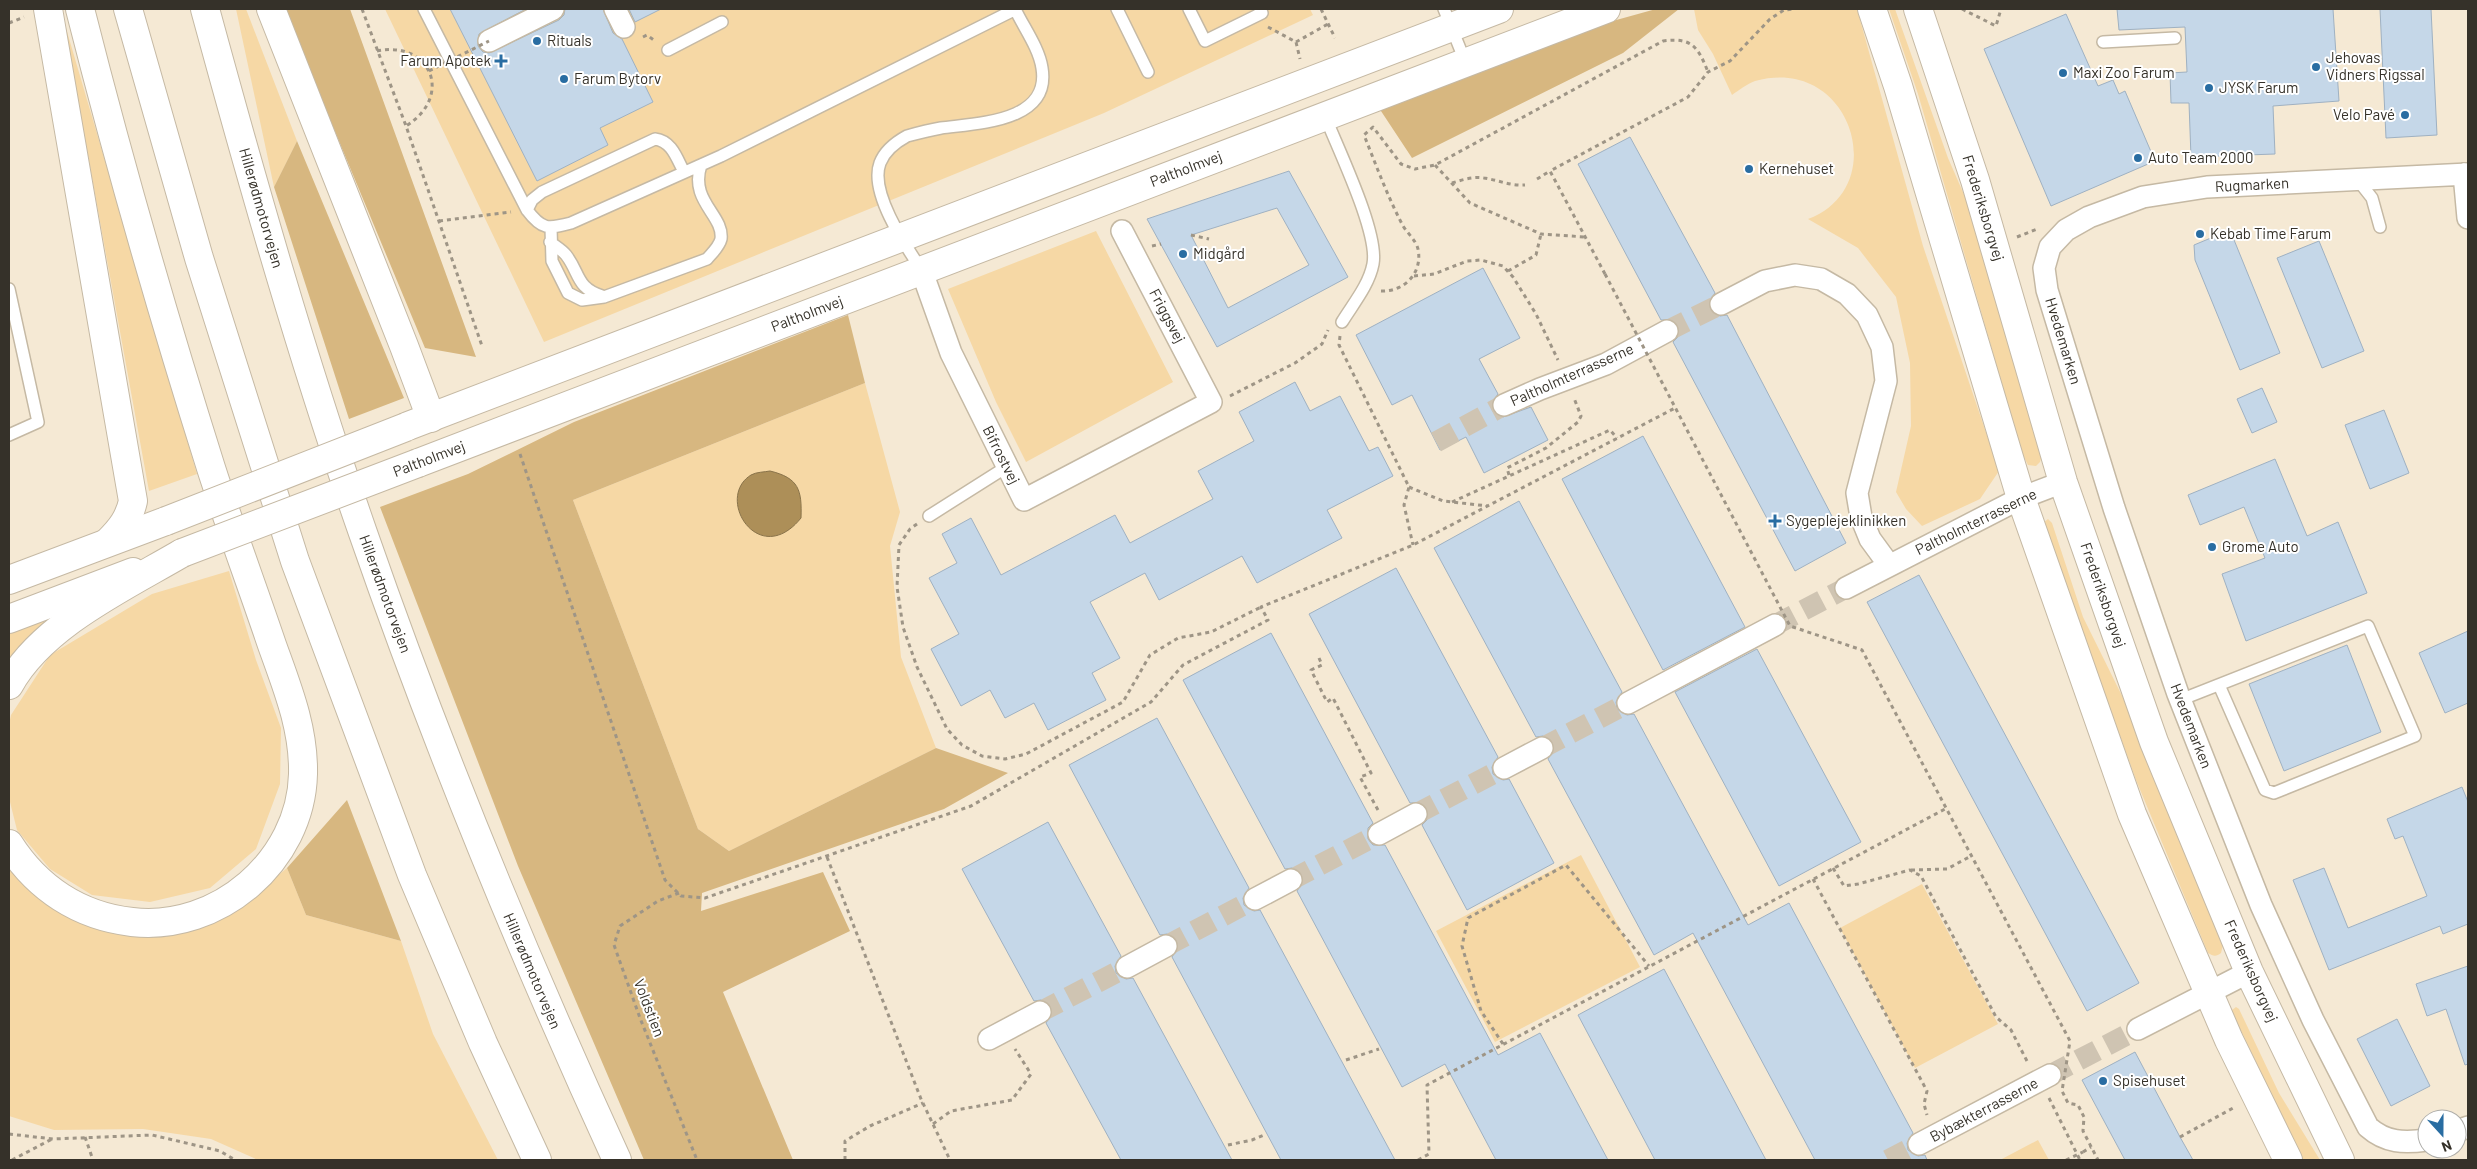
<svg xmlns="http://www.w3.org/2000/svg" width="2477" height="1169" viewBox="0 0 2477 1169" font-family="Barlow,sans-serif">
  <rect width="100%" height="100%" fill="#f5e9d4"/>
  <path fill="#f6d8a5" d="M236 9H246L297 141 274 187Z
    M385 9H1310L1313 15 1104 113 544 342Z
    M1694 9H1857L1923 246 1999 471 1980 499 1922 526 1906 509 1896 492 1911 426 1910 363 1896 297 1858 248 1808 219C1893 187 1851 54 1755 81 1747 84 1739 90 1732 95L1713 54 1698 30Z
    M1889 9H1895L1948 158 1973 215 2042 455 2040 462 2036 466 2028 465 2022 453 1918 94Z
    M63 18 197 474 149 491Z
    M1096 231 1173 382 1026 462 996 402 948 289Z
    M865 383 900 512 890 546 901 657 936 748 729 851 698 829 573 500Z
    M2048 519 2052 523 2083 617 2130 712 2219 934 2223 945 2221 953C2216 957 2213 956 2208 953L2136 780 2043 523Z
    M229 571 256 660 281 728 280 784 256 849 210 888 150 902 92 895 50 869 17 830 9 798V724L11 715 50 655 152 594Z
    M59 614 9 669V634Z
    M1581 855 1640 967 1495 1042 1436 931Z
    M9 861 97 924 165 937 233 912 287 868 306 915 401 941 433 1034 498 1160H258L211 1139 143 1129 54 1130 9 1116Z
    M1922 884 1998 1024 1915 1068 1840 928Z
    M2236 1007 2239 1009 2279 1093 2320 1160H2303L2233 1014 2232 1010Z
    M2038 1140 2049 1160H2000Z"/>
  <path fill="#d7b780" d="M284 9H350L476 357 425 348Z
    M1656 9H1679L1623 53 1412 158 1379 108 1573 32Z
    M297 141 404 398 349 419 274 187Z
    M848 315 865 383 573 500 698 829 729 851 936 748 1008 773 944 809 702 893 701 911 823 872 850 931 723 992 793 1160H644L518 866 380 507 468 474 574 422Z
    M347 800 401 941 306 915 287 868Z"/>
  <path fill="#ad8f58" stroke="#89734a" d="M770 471C799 478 802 490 801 518 759 570 714 498 751 475 756 472 765 472 770 471Z"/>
  <path fill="#c5d7e8" stroke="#9fb1c2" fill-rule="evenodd" d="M450 9H526L479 34 478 46 483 52 489 53 559 20 564 15 565 9H603L613 33 622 39 653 102 600 128 608 145 537 181Z
    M629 9H661L635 22Z
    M2117 9H2333L2339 101 2273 106 2275 154 2191 157 2189 103H2171L2170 73 2187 72 2185 27 2119 30Z
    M2380 9H2431L2437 135 2386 138Z
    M2066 14 2098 86 2113 80 2119 94 2125 91 2155 161 2051 206 1984 49Z
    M1630 137 1715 293 1709 303 1710 310 1720 316 1727 315 1846 543 1795 571 1673 342 1678 337V326L1673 320H1661L1578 164Z
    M1289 171 1348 277 1217 347 1147 219ZM1277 208 1309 265 1228 308 1191 235Z
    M2230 230 2280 353 2240 370 2195 260 2194 245Z
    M2319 241 2364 351 2322 368 2277 258Z
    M1483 268 1520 338 1479 359 1498 394 1492 403V410L1496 415 1503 417 1531 407 1548 440 1484 473 1466 437 1440 450 1412 395 1392 405 1356 335Z
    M1295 382 1310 411 1340 396 1369 451 1378 447 1393 476 1327 510 1342 538 1257 583 1242 556 1159 600 1145 573 1090 602 1120 658 1092 673 1106 700 1048 730 1034 703 1005 718 990 690 961 706 931 649 959 634 929 578 957 563 942 534 971 518 1001 575 1115 515 1130 543 1213 499 1198 471 1254 441 1239 412Z
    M2262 388 2277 422 2252 433 2237 399Z
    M2384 410 2409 473 2370 489 2345 425Z
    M1643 436 1745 627 1663 670 1562 479Z
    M2275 459 2307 536 2338 522 2367 593 2246 641 2222 574 2265 558 2244 507 2200 525 2188 495Z
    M1519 501 1622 692 1616 702 1617 709 1627 715 1634 714 1748 925 1789 903 1913 1133 1907 1143 1908 1150 1918 1156 1925 1155 1927 1160H1815L1693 933 1654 955 1548 759 1554 749 1553 742 1543 736 1536 737 1434 548Z
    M1396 568 1498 757 1492 767 1493 774 1503 780 1509 779 1554 863 1467 910 1422 825 1427 820V809L1422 803H1410L1309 614Z
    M1919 575 2139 983 2087 1011 1867 602Z
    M2468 631V703L2445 713 2419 653Z
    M1271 633 1373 823 1368 828V839L1373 845H1385L1498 1055 1540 1033 1608 1160H1496L1445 1064 1402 1087 1297 891 1303 881 1302 874 1292 868 1285 869 1183 680Z
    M2347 645 2381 732 2284 771 2249 684Z
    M1757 649 1861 842 1779 886 1675 692Z
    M1157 718 1249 888 1243 898 1244 905 1254 911 1260 910 1395 1160H1281L1172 957 1178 947 1177 940 1167 934 1160 935 1069 765Z
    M2462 787 2468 802V924L2443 934 2440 926 2329 970 2293 880 2324 868 2348 928 2427 896 2403 836 2395 839 2387 819Z
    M1048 822 1121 956 1115 966 1116 973 1126 979 1133 978 1232 1160H1121L1046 1023 1052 1013 1051 1006 1041 1000 1034 1001 962 869Z
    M2468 966V1064L2465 1065 2446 1009 2427 1016 2416 984Z
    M1664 969 1766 1160H1655L1578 1015Z
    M2397 1019 2430 1086 2391 1106 2357 1039Z
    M2135 1052 2180 1137 2193 1160H2125L2082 1080Z"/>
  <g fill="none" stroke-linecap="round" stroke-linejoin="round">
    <path stroke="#cfc4b2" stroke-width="21" stroke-dasharray="21 11" stroke-linecap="butt" d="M1667 331 1721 304
      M1436 442 1504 405
      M1775 625 1846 588
      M1542 748 1628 703
      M1416 814 1504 768
      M1291 880 1379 834
      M1166 946 1255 899
      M1040 1012 1127 967
      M2050 1075 2138 1029
      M1888 1160 1919 1144"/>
    <defs>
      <path id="lane" d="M424 9 527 210C542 230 548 229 571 223L721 156 1016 9
        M1117 9 1148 72
        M1189 9 1205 41 1262 13 1260 9
        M1444 9 1465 61
        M2103 42 2175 38
        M668 50 722 22
        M1325 116C1338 149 1379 233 1373 264 1369 285 1353 304 1342 322
        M2357 179 2372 198 2380 227
        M527 210 532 200 542 192 655 139C672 141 677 159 684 172
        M551 228 552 261 568 293 582 300 604 297 707 259C712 253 719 247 721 239 724 215 689 201 701 165
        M550 242C555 246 562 250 566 255 580 273 576 288 602 296
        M921 269C905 245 869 192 880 163 885 150 896 142 907 136 918 133 930 130 941 128 978 123 1051 122 1042 68 1039 48 1024 28 1015 9
        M9 289 38 422 9 435
        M929 516 1008 466
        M2180 700 2368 626 2415 736 2274 793 2265 790 2219 685"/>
      <path id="street" d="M615 9 624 27
        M489 41 553 9
        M2464 174 2468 218
        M921 269 951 353 1024 500 1211 402 1122 231
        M1721 304 1765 281 1795 275 1821 279 1847 294 1867 315 1882 347 1886 381 1857 493 1861 517 1870 539 1889 565
        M1504 405 1540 389 1606 364 1667 331
        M1846 588 2021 498 2063 482
        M1628 703 1775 625
        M1504 768 1542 748
        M1379 834 1416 814
        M1255 899 1291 880
        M1127 967 1166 946
        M2138 1029 2249 972
        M989 1039 1040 1012
        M2457 1131 2468 1127
        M2427 1140C2404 1143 2386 1143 2368 1127L2313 1020 2261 905 2178 694 2114 508 2047 290 2044 268 2050 247 2066 230 2089 217 2143 197 2207 187 2468 174
        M1919 1144 2050 1075"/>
      <path id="secondary" d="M1872 9 1898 86 2021 498 2132 814 2229 1040 2288 1160
        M1918 9 1975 180 2063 482 2154 742 2249 972 2340 1160
        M408 426 1499 9
        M418 463 1606 9
        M9 580 166 521
        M9 619 133 572"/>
      <path id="highway" d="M48 9 133 501C129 519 121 529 108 542
        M128 9 199 258 295 561 412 875 483 1043 537 1160
        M205 9C253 185 303 361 363 533 437 746 523 955 617 1160
        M271 9 404 346 431 418
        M9 685C42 625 124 587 182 553
        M9 844C37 888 79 916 132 922 218 932 301 861 303 774 304 728 287 687 272 645 252 586 230 527 211 468 163 316 119 163 80 9"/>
    </defs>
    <use href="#lane" stroke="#c5b9a4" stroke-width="14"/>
    <use href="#street" stroke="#c5b9a4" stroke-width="24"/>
    <use href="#secondary" stroke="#c5b9a4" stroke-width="30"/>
    <use href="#highway" stroke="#c5b9a4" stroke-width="30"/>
    <path stroke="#9e9586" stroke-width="3" stroke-dasharray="4 4" stroke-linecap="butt" d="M362 9 406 126 482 346
      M1321 9 1335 38
      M1962 9 1996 26 2001 9
      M9 23 24 17
      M1268 27 1296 42 1300 59
      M643 37 647 35 655 41
      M1296 42 1328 24
      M377 51C431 40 454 96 406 126
      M1435 165 1470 203 1541 234 1585 237
      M1537 179 1550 171
      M1452 183C1462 180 1473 176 1484 178 1498 180 1510 186 1525 185
      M439 221 511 212
      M1191 235 1209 239
      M2017 237 2037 229
      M1152 246 1161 244
      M1508 271 1536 255 1541 234
      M1605 274 1550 171 1688 97 1708 72 1730 61 1770 19 1784 10 1794 9
      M1414 276 1434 274 1467 261 1481 260 1503 266 1513 277 1536 314 1558 360
      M1381 291C1404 292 1423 273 1418 249 1416 240 1406 232 1402 224 1387 195 1376 165 1364 135L1373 127 1401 164 1415 169 1435 165 1663 41C1692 37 1698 47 1708 72
      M1340 336 1339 345 1409 487 1404 505 1413 545
      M1230 396 1295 363 1322 344 1328 330
      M520 454 665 880 681 896 705 898 971 806 1151 702 1183 665 1268 620 1261 607 1413 545 1675 408
      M1509 475 1507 468 1546 448 1578 422 1581 416 1574 398
      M1409 487 1443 501 1488 506
      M1452 502 1610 430 1617 438
      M917 524 910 529 899 545 897 587 903 627 917 667 947 729 962 745 982 756 1005 759 1026 754 1123 702 1150 655 1178 638 1211 632 1261 607
      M1319 658 1322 665 1311 670 1327 702 1333 698 1371 773 1360 777 1378 810
      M827 857 921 1099 950 1160
      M1833 868 1844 886 1858 884 1910 870 1921 876 1996 1017 2011 1030 2028 1063
      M1911 870 1947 869 1971 856
      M1813 879 1927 1091 1924 1104 1927 1115
      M679 893 658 901 620 926 614 945 640 1018 697 1160
      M1503 1044 1481 1011 1462 946 1468 918 1566 865 1649 966
      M1346 1060 1379 1049
      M2049 1098 2080 1160
      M933 1124 951 1111 1012 1100 1031 1074 1015 1049
      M9 1134 53 1139 152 1135 220 1151 235 1160
      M85 1137 93 1160
      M2180 1137 2235 1107
      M1228 1145 1252 1140 1264 1135
      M2083 1152 2091 1147
      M12 1160 52 1139
      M845 1160V1141L870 1126 923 1103
      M1418 1160 1429 1154 1427 1085 1945 809"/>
    <use href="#lane" stroke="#fff" stroke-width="11"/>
    <use href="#street" stroke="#fff" stroke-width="21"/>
    <use href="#secondary" stroke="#fff" stroke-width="28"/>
    <use href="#highway" stroke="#fff" stroke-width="28"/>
    <defs>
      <path id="secondary-bridge" d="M166 521 406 427
        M182 553 418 463"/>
    </defs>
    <use href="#secondary-bridge" stroke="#c5b9a4" stroke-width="30" stroke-linecap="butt"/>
    <path stroke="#9e9586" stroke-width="3" stroke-dasharray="4 4" stroke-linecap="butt" d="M429 71 489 41
      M1605 274 1790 626 1862 650 2070 1041 2062 1091 2068 1103 2078 1105 2084 1117 2083 1131 2098 1160
      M2066 1160 2083 1152"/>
    <use href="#secondary-bridge" stroke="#fff" stroke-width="28"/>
  </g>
  <g fill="#296da2" stroke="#fff" stroke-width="2">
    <circle cx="537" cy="41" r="5"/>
    <path d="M498.5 53.5h5v5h5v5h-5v5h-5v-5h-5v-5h5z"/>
    <circle cx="2316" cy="67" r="5"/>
    <circle cx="2063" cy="73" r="5"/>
    <circle cx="564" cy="79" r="5"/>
    <circle cx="2209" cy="88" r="5"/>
    <circle cx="2405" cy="115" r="5"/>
    <circle cx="2138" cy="158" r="5"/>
    <circle cx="1749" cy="169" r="5"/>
    <circle cx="2200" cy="234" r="5"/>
    <circle cx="1183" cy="254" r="5"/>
    <path d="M1772.5 513.5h5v5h5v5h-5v5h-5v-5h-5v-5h5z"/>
    <circle cx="2212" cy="547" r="5"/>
    <circle cx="2103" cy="1081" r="5"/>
  </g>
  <g text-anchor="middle" stroke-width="4" stroke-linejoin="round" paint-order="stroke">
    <g font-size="15" fill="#353129" stroke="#fff" text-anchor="start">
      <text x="547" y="46">Rituals</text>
      <text x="2326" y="63">Jehovas<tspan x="2326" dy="17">Vidners Rigssal</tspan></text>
      <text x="491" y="66" text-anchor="end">Farum Apotek</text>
      <text x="2073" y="78">Maxi Zoo Farum</text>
      <text x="574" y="84">Farum Bytorv</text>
      <text x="2219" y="93">JYSK Farum</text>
      <text x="2395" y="120" text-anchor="end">Velo Pavé</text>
      <text x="2148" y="163">Auto Team 2000</text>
      <text x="1759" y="174">Kernehuset</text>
      <text x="2210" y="239">Kebab Time Farum</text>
      <text x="1193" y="259">Midgård</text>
      <text x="1786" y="526">Sygeplejeklinikken</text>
      <text x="2222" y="552">Grome Auto</text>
      <text x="2113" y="1086">Spisehuset</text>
    </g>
    <g font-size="15" fill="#353129" stroke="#fff">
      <text transform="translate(1186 169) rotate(-21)" y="5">Paltholmvej</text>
      <text transform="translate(2252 185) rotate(-3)" y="5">Rugmarken</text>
      <text transform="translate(261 208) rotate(74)" y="5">Hillerødmotorvejen</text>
      <text transform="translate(1983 208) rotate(73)" y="5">Frederiksborgvej</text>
      <text transform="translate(807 314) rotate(-21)" y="5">Paltholmvej</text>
      <text transform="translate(1167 316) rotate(62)" y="5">Friggsvej</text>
      <text transform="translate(2063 341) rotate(73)" y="5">Hvedemarken</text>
      <text transform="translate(1572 375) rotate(-24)" y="5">Paltholmterrasserne</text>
      <text transform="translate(1001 455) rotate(63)" y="5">Bifrostvej</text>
      <text transform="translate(429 459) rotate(-21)" y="5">Paltholmvej</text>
      <text transform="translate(1976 522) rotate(-26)" y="5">Paltholmterrasserne</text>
      <text transform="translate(385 594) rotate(70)" y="5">Hillerødmotorvejen</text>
      <text transform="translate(2103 595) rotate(71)" y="5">Frederiksborgvej</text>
      <text transform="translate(2191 726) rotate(69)" y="5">Hvedemarken</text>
      <text transform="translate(532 971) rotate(67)" y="5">Hillerødmotorvejen</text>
      <text transform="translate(2251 971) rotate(66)" y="5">Frederiksborgvej</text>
      <text transform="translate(649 1008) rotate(69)" y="5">Voldstien</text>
      <text transform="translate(1984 1110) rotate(-28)" y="5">Bybækterrasserne</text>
    </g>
  </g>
  <rect width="2477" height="1169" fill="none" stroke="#353129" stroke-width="20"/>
  <g transform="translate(2442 1134) rotate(159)"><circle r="24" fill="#ffffff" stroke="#aeada9"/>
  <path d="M0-4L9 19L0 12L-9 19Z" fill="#296da2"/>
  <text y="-8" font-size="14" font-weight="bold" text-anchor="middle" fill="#353129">N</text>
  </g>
</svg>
